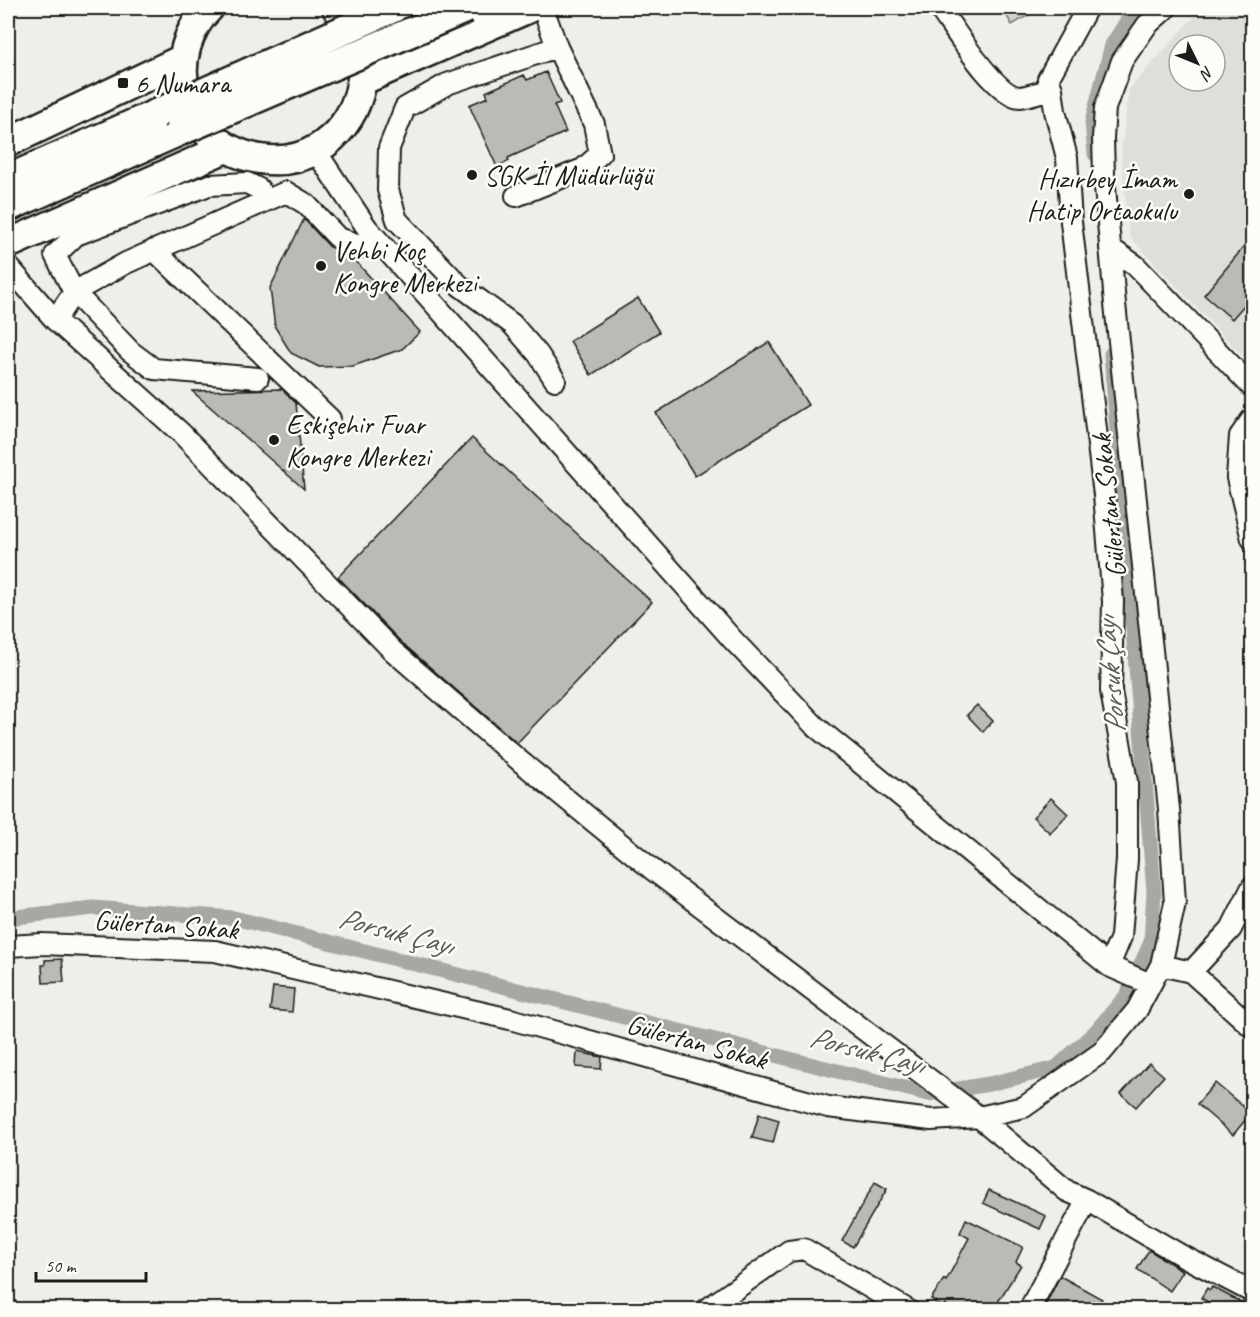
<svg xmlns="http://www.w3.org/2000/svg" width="1260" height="1317" viewBox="0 0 1260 1317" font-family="Caveat,sans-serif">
  <rect width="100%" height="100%" fill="#f0eeea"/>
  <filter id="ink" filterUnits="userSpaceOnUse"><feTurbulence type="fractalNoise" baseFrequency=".0167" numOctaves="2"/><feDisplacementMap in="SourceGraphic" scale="12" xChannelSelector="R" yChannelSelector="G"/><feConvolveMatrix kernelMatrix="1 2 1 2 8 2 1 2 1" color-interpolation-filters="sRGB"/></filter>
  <g filter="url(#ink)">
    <path fill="#e0deda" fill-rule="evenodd" d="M1214 8H1252V366L1129 236 1121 153 1129 89 1195 16ZM1179 45H1215V81H1179Z"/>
    <path fill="#d0cfcc" stroke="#767674" stroke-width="1.5" d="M1002 8H1041L1012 25Z"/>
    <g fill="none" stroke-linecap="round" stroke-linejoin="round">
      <path stroke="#a8a7a3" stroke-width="15" d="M1095 154 1092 122 1112 45 1135 8
        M8 918 93 908 234 918 928 1094 989 1084 1056 1068 1095 1032 1127 995 1151 942 1154 892 1111 354"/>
    </g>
    <path fill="#bbbab6" stroke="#1c1c1c" stroke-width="1.5" d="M546 72 560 103 554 105 566 132 508 158 509 161 497 167 469 105 488 97 486 92 524 75 527 80Z
      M304 219 330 247 350 255 420 332 402 349 353 366 319 367 291 353 275 327 270 288Z
      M1252 237V296L1232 319 1204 295Z
      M638 298 659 332 591 375 570 341Z
      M769 342 808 405 695 476 656 413Z
      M282 389 296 403 304 489 192 391Z
      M472 438 652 602 517 743 401 642 338 577Z
      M977 705 993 721 983 732 967 715Z
      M1051 798 1068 814 1050 833 1033 817Z
      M62 959 64 982 43 983 42 965H45V960Z
      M273 987 294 989 292 1012 270 1010Z
      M577 1052 602 1057 601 1069 576 1067Z
      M1149 1063 1164 1076 1136 1107 1121 1094Z
      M1215 1083 1251 1113 1233 1135 1197 1104Z
      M759 1114 779 1120 773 1143 752 1138Z
      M875 1182 887 1189 853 1247 842 1241Z
      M989 1190 1046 1216 1040 1229 983 1203Z
      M966 1219 1023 1247 1016 1262 1021 1265 993 1310H954L945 1304 943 1307 931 1299 944 1279 946 1281 969 1238 960 1233Z
      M1149 1250 1183 1271 1170 1291 1137 1269Z
      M1060 1276 1102 1299 1101 1301 1116 1310H1043Z
      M1212 1287 1252 1308V1310H1222L1201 1298 1207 1288 1210 1290Z"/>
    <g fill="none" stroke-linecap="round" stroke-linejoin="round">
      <defs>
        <path id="minor" d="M939 8C953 27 996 97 1020 97 1030 96 1042 91 1052 89
          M1087 8 1048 79 1052 89 1055 111 1067 158 1071 222 1104 495 1113 601 1111 691 1127 782V859L1121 937 1109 966
          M315 150 367 228 733 640 815 726 1109 966 1150 984
          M516 196 583 169 600 154 594 124 557 47 543 8
          M1110 248 1135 265 1252 387
          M154 250 330 419
          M8 266 55 320 181 433 393 651 521 762 653 870 979 1117 1067 1191 1087 1200 1179 1254 1252 1292
          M55 320 74 292 126 263 286 192 306 204 338 238 369 248 383 246
          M258 378 154 369 130 351 74 292 55 255 76 235 209 185 247 183 259 189 266 200
          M555 380 538 354 512 324 459 285 397 220 388 190 389 148 405 108 447 84 557 47
          M1252 419 1240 436 1237 478 1252 539
          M8 946 42 944 215 951 510 1019 828 1107 931 1120 979 1117 1024 1107 1102 1052 1137 1010 1161 965 1175 903 1169 809 1115 304 1104 175 1103 138 1105 108 1122 61 1147 25 1166 8
          M1161 965 1191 972 1252 1027
          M1191 972 1231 929 1252 887
          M706 1310 789 1251 804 1249 908 1310
          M1029 1310 1087 1200"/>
        <path id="highway" d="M209 8C188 28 177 63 186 92 190 106 196 121 207 132 234 160 282 170 317 149 359 123 375 70 352 25 348 19 342 13 337 8
          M363 80 529 8
          M8 142 183 59
          M8 179 158 113
          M8 207 180 131
          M8 244 226 148"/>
      </defs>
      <use href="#minor" stroke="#1c1c1c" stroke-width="24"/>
      <use href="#highway" stroke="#1c1c1c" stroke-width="33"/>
      <use href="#minor" stroke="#fdfcf7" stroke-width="20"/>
      <use href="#highway" stroke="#fdfcf7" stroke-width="28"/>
      <defs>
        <path id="highway-bridge" d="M158 113 393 8
          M180 131 467 8"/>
      </defs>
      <use href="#highway-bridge" stroke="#1c1c1c" stroke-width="33" stroke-linecap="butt"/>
      <use href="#highway-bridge" stroke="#fdfcf7" stroke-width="28"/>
    </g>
  </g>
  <g fill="#1c1c1c" stroke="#fdfcf7" stroke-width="2">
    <rect x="117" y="77" width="12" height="12" rx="3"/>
    <circle cx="472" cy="175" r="6"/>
    <circle cx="1189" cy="194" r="6"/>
    <circle cx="321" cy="266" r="6"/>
    <circle cx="274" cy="440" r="6"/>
  </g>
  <g text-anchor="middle" stroke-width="5" stroke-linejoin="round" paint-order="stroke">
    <g font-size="28" fill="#1c1c1c" stroke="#fdfcf7" text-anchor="start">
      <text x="135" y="93">6 Numara</text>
      <text x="484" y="185">SGK İl Müdürlüğü</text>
      <text x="1177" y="188" text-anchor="end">Hızırbey İmam<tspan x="1177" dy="32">Hatip Ortaokulu</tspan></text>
      <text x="333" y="260">Vehbi Koç<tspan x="333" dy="32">Kongre Merkezi</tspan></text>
      <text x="286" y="434">Eskişehir Fuar<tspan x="286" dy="32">Kongre Merkezi</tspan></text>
    </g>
    <g font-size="28" fill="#1c1c1c" stroke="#fdfcf7">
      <text transform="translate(1108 506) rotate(-96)" y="10">Gülertan Sokak</text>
      <text transform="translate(166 924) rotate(4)" y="10">Gülertan Sokak</text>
      <text transform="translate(697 1041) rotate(15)" y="10">Gülertan Sokak</text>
    </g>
    <g font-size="30" font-style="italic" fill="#5b5b59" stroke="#fdfcf7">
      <text transform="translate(1110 675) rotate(-95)" y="10">Porsuk Çayı</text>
      <text transform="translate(396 931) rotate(14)" y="10">Porsuk Çayı</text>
      <text transform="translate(867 1050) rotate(14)" y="10">Porsuk Çayı</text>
    </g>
  </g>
  <rect width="1260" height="1317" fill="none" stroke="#fdfcf7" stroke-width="30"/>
  <rect x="15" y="15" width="1230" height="1287" fill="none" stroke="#1c1c1c" stroke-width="2" filter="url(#ink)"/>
  <g transform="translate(1197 63) rotate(133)"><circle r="28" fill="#fdfcf7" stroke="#a3a29f" stroke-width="1.5"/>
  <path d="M0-4.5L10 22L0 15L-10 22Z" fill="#1c1c1c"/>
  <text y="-9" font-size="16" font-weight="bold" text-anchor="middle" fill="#1c1c1c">N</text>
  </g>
  <path d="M36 1272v9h110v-9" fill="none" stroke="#1c1c1c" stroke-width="3"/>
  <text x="45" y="1272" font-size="18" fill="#1c1c1c" stroke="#fdfcf7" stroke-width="4.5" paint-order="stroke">50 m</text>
</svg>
